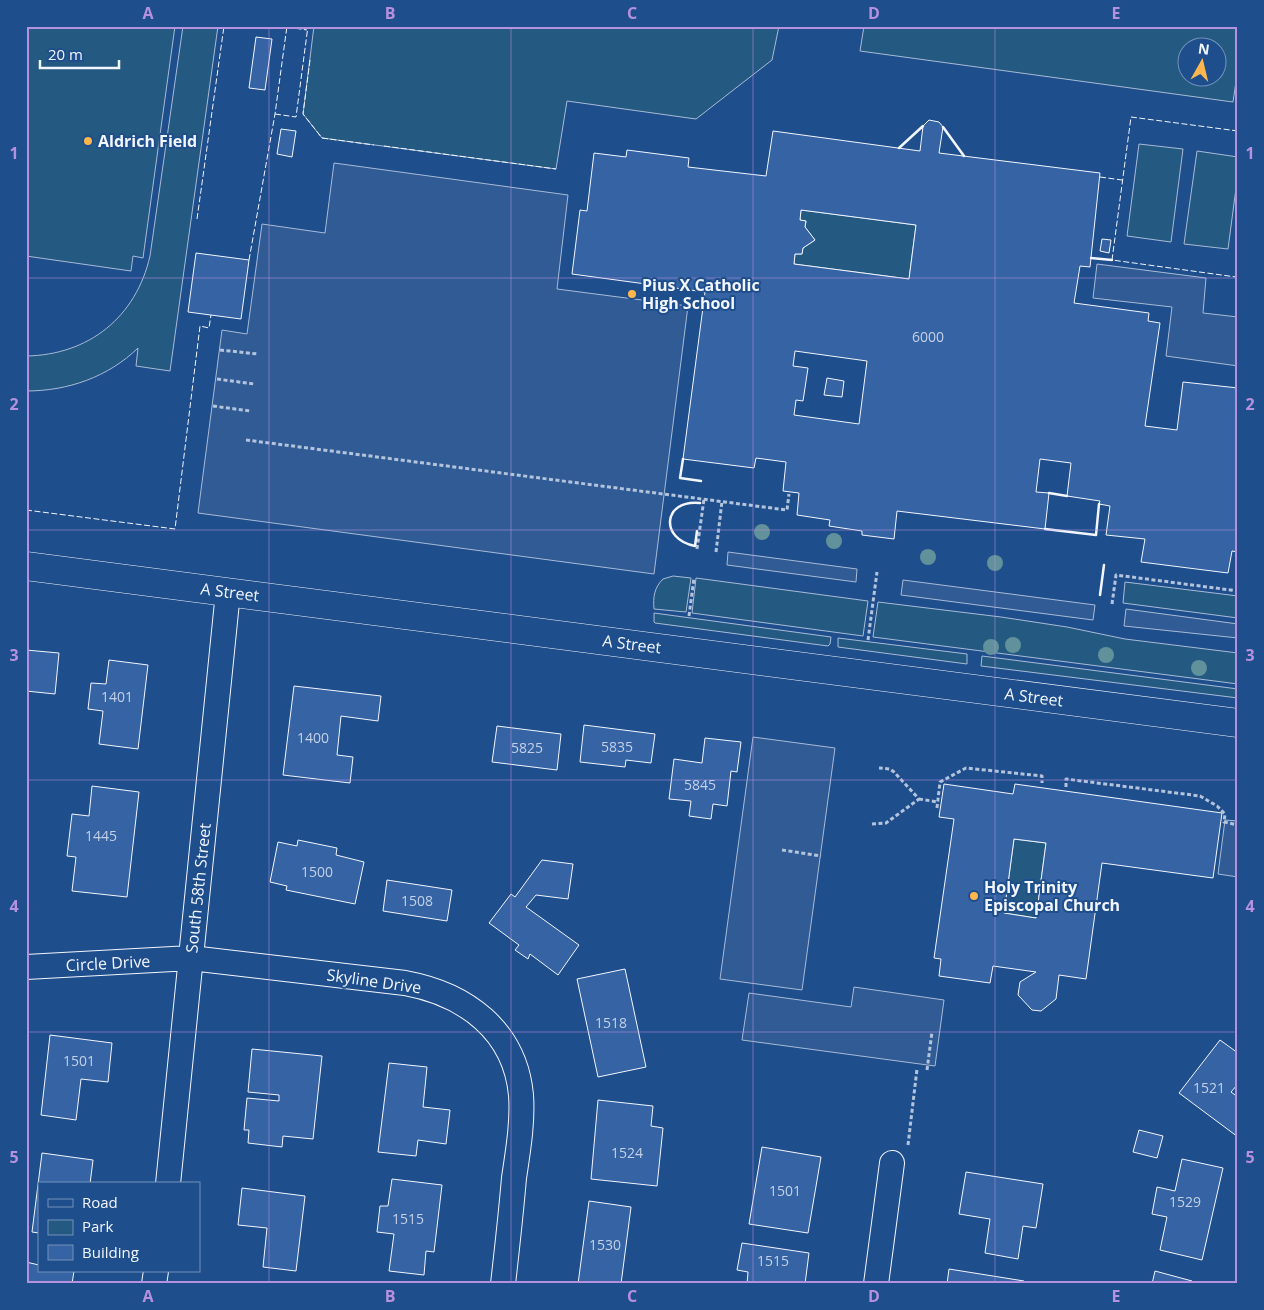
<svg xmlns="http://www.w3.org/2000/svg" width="1264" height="1310" viewBox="0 0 1264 1310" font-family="'Open Sans',sans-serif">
  <rect width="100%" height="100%" fill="#1f4e8c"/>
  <path fill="#245a82" stroke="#a8bbd7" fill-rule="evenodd" d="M26 26H175L143 258 133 256 131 271 26 256Z
    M183 26H218L170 371 136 366 138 348C108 377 68 391 26 391V356C89 355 136 317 150 256Z
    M314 26H779L772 60 696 119 567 101 556 169 322 138 303 114Z
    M864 26H1238V68L1233 102 860 51ZM1186 48H1216V78H1186Z
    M1139 144 1183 149 1171 242 1127 236Z
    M1197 151 1238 157V173L1228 249 1184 244Z
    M801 210 916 225 909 279 794 264 795 254H802L803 248 815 240 805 227 806 221 800 220Z
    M673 576 691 578 686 612 654 609C653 597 654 588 663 579Z
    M696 578 868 601 863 636 692 613Z
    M1125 582 1238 596V618L1123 603Z
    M878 602 1001 617 1067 627 1125 639 1238 653V684L873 637Z
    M654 613 831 637 830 644 828 646 655 623 654 622Z
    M838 638 967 654V664L838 647Z
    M982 656 1238 689V698L981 666Z
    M1014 839 1046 843 1036 918 1004 913Z"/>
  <path fill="#305b95" stroke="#a8bbd7" d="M334 163 568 195 557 289 688 306 654 574 198 513 222 330 247 334 262 224 325 233Z
    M1097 264 1206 278 1203 313 1238 317V366L1166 356 1172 307 1093 298Z
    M728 552 857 569 856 582 727 565Z
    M903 580 1095 605 1093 620 901 595Z
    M1126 609 1238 624V638L1124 626Z
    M753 737 835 748 802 990 720 979Z
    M1225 820 1238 821V877L1218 874Z
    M854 987 944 1000 935 1066 742 1040 749 993 851 1007Z"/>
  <path fill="#3563a3" stroke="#f2f6ff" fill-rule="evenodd" d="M256 37 272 39 265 90 249 88Z
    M929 120 939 122 943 127 939 153 1100 173 1090 267 1080 266 1074 303 1149 313 1148 321 1160 323 1145 426 1177 430 1183 382 1238 388V493L1236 510H1238V552L1232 551 1228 573 1141 562 1145 539 1106 535 1110 506 1099 504 1100 501 1067 496 1071 463 1040 459 1036 492 1049 493 1045 529 897 511 894 539 862 535V531L829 526 830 520 797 515 799 493 783 491 786 462 756 458 754 468 683 459 705 292 572 274 580 210 587 211 594 153 626 157 627 150 689 158 688 167 766 176 773 131 920 151 923 126ZM801 210 916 225 909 279 794 264 795 254H802L803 248 815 240 805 227 806 221 800 220ZM795 351 867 361 859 424 794 415 796 400 803 401 808 368 793 366Z
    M281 129 296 131 292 157 277 154Z
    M1102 239 1111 240 1109 253 1100 251Z
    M196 253 249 260 241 319 188 312Z
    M827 378 844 381 842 397 824 395Z
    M26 650 59 653 55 694 26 691Z
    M109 660 148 665 138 749 99 744 103 711 88 709 91 683 106 684Z
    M294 686 381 696 378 721 341 716 337 755 353 757 350 783 283 775Z
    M584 725 655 734 651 763 626 760 625 767 580 762Z
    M497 726 561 734 557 770 492 762Z
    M705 738 741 742 737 772 731 771 727 806 713 804 711 819 689 816 691 801 669 799 674 759 702 763Z
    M944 784 1013 794 1015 784 1222 813 1213 878 1102 863 1086 979 1059 975 1056 999 1041 1011 1032 1010 1018 995 1020 982 1036 972 993 966 990 983 939 976 941 959 934 958 954 819 939 817ZM1014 839 1046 843 1036 918 1004 913Z
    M92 786 139 792 127 897 72 891 76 857 67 856 72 814 89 816Z
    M298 840 337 848 336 855 364 862 355 904 286 890 287 886 270 882 278 842 297 846Z
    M542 860 573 864 568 899 536 895 526 907 579 945 558 975 530 954 528 959 515 950 519 945 489 923 511 894 515 897Z
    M387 880 452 890 447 921 383 911Z
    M625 969 646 1067 598 1077 577 979Z
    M50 1035 112 1043 108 1082 81 1079 76 1120 41 1115Z
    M1220 1040 1238 1053V1084L1231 1092 1238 1097V1137L1179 1093Z
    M252 1049 322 1056 313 1139 283 1136 282 1147 248 1143 249 1130H244L247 1098 279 1101V1095L248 1092Z
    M389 1063 427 1067 423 1107 450 1110 446 1144 418 1140 416 1156 378 1152Z
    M598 1100 653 1106 651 1126 663 1128 657 1186 591 1179Z
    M1139 1130 1163 1136 1157 1158 1133 1152Z
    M762 1147 821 1157 808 1233 749 1224Z
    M42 1153 93 1160 90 1184H39V1233L32 1232Z
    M1182 1159 1223 1168 1202 1260 1160 1250 1167 1217 1152 1214 1157 1187 1175 1191Z
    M966 1172 1043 1184 1036 1228 1023 1226 1018 1259 985 1253 990 1219 959 1214Z
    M392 1179 442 1185 434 1252 426 1251 424 1275 389 1271 394 1234 377 1232 380 1206H388Z
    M242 1188 305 1196 296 1271 263 1267 267 1228 238 1225Z
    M589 1201 631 1207 621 1284H578Z
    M742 1243 809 1253 805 1284H747L748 1272 737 1270Z
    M26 1262 39 1265V1271H74L72 1284H26Z
    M949 1269 1024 1281V1284H947Z
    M1155 1271 1192 1281 1191 1284H1152Z"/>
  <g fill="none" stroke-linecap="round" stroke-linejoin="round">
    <defs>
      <path id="street" d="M26 967 191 958 405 983C465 994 515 1030 521 1095 523 1122 518 1151 514 1178 511 1213 507 1249 503 1284
        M168 1184 228 592
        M154 1284 156 1271
        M876 1284 892 1163"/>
      <path id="secondary" d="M26 566 1238 723"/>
    </defs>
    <use href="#street" stroke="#f2f6ff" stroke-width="26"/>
    <use href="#secondary" stroke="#f2f6ff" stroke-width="29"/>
    <path stroke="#b3c4dc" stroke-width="3" stroke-dasharray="4 2.5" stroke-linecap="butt" d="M220 350 258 354
      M217 379 254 384
      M213 406 250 411
      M246 440 787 510 789 494
      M697 549 704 499
      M716 552 722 501
      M1112 604 1116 575 1238 591
      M689 616 694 578
      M868 640 877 572
      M1066 787V779L1200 796 1217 806 1225 814 1224 822 1238 825
      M919 799 938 802
      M937 808 940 782 966 768 1042 776V783
      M872 824 886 823 919 799 894 772 890 769 879 768
      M782 850 821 856
      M927 1070 932 1032
      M908 1145 917 1069"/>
    <use href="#street" stroke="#1f4e8c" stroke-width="24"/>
    <use href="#secondary" stroke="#1f4e8c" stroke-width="28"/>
    <path stroke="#f2f6ff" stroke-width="1" stroke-dasharray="6 2.5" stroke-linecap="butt" d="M287 27 307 30
      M310 60 303 114 322 138 374 145
      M275 114 296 117 308 26
      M1238 131 1131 117 1112 260 1236 277 1238 262
      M384 146 556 169
      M1100 177 1122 180
      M197 219 224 26
      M249 260 275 114 287 26
      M26 510 175 529 200 326 209 328 211 315"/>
    <path stroke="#f2f6ff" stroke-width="2.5" d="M943 127 964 156
      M899 148 923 126
      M1091 258 1112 260
      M683 459 680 478 701 481
      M1049 493 1067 496
      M1045 529 1096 535 1099 504
      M697 531 695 546C659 539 663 499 700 503
      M1100 595 1104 565"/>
  </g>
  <g fill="#61919a">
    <circle cx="762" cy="532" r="8"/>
    <circle cx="834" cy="541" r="8"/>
    <circle cx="928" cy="557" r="8"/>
    <circle cx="995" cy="563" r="8"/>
    <circle cx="1013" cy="645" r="8"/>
    <circle cx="991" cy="647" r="8"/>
    <circle cx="1106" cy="655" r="8"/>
    <circle cx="1199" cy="668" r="8"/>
  </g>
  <path fill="none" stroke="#b691df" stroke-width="1" stroke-opacity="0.55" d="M269 26V1284M511 26V1284M753 26V1284M995 26V1284M26 278H1238M26 530H1238M26 780H1238M26 1032H1238"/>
  <g fill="#ffb74d" stroke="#1f4e8c" stroke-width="2">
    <circle cx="88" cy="141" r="5"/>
    <circle cx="632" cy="294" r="5"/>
    <circle cx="974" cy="896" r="5"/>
  </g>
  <g text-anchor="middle" stroke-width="4" stroke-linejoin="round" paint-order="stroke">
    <g font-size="14" fill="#c3d1e8">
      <text x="928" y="342">6000</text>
      <text x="117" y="702">1401</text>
      <text x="313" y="743">1400</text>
      <text x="617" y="752">5835</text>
      <text x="527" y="753">5825</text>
      <text x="700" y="790">5845</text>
      <text x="101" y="841">1445</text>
      <text x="317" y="877">1500</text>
      <text x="417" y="906">1508</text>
      <text x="611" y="1028">1518</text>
      <text x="79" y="1066">1501</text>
      <text x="1209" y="1093">1521</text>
      <text x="627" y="1158">1524</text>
      <text x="785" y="1196">1501</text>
      <text x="1185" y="1207">1529</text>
      <text x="408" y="1224">1515</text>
      <text x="605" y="1250">1530</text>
      <text x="773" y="1266">1515</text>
    </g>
    <g font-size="16" font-weight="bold" fill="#f2f6ff" stroke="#1f4e8c" text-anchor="start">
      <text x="98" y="147">Aldrich Field</text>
      <text x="642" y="291">Pius X Catholic<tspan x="642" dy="18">High School</tspan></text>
      <text x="984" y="893">Holy Trinity<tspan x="984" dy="18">Episcopal Church</tspan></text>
    </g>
    <g font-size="16" fill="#f2f6ff" stroke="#1f4e8c">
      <text transform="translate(230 592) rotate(7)" y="6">A Street</text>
      <text transform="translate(632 644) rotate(7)" y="6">A Street</text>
      <text transform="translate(1034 697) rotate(7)" y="6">A Street</text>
      <text transform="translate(198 888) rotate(-84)" y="6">South 58th Street</text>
      <text transform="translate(108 963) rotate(-3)" y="6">Circle Drive</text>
      <text transform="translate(374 981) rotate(8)" y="6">Skyline Drive</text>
    </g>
  </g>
  <rect width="1264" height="1310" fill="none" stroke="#1f4e8c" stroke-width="55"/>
  <rect x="38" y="1182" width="162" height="90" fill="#1f4e8c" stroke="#7391ba"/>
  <rect x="48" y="1199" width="25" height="8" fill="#1f4e8c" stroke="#7391ba"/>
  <text x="82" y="1208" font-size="15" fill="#f2f6ff">Road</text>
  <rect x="48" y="1220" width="25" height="15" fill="#245a82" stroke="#7391ba"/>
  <text x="82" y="1232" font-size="15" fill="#f2f6ff">Park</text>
  <rect x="48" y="1245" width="25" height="15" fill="#3563a3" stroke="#7391ba"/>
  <text x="82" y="1258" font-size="15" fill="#f2f6ff">Building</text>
  <g transform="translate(1202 62) rotate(8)"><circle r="24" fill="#1f4e8c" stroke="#7391ba"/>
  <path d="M0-4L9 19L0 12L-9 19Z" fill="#ffb74d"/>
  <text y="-8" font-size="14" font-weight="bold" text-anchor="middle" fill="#f2f6ff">N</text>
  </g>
  <path d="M40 60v8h79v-8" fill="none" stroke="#f2f6ff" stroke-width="2.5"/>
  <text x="48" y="60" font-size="15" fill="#f2f6ff" stroke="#1f4e8c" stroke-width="4" paint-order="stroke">20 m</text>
  <rect x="28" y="28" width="1208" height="1254" fill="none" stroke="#b691df" stroke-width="2"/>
  <g font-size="16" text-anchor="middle" font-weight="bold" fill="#b691df">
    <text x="148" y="19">A</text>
    <text x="390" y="19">B</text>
    <text x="632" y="19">C</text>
    <text x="874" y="19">D</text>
    <text x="1116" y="19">E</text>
    <text x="14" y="159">1</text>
    <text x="1250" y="159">1</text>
    <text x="14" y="410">2</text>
    <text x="1250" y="410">2</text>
    <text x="14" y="661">3</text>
    <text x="1250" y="661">3</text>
    <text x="14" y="912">4</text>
    <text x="1250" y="912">4</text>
    <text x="14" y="1163">5</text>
    <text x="1250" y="1163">5</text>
    <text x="148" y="1302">A</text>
    <text x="390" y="1302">B</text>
    <text x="632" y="1302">C</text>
    <text x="874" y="1302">D</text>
    <text x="1116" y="1302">E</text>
  </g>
</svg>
